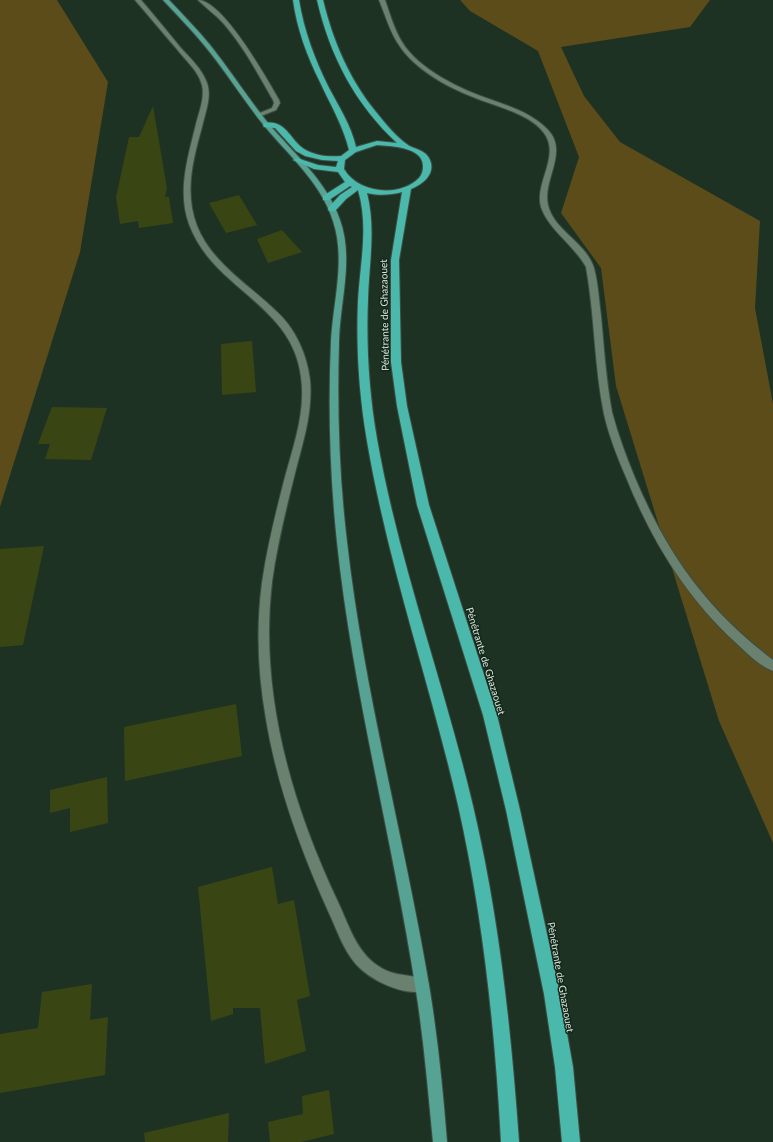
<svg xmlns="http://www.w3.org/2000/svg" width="773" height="1142" viewBox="0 0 773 1142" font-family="Lato,sans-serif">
  <rect width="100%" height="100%" fill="#1e3224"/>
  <path fill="#5b4c1a" d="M0 0H57L108 82 80 252 0 507Z
    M460 0H710L690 27 561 47 584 96 620 142 760 221 755 308 773 404V843L719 721 616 386 601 268 561 213 579 157 538 51 470 11Z"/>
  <path fill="#394613" d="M153 106 167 188 165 197H169L173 223 139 228 138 221 120 224 116 197 129 137H139Z
    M239 195 257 225 226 233 209 203Z
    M282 230 302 252 268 263 257 239Z
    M252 341 256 392 222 395 221 344Z
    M52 407 107 408 91 460 45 459 50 444H38Z
    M44 546 23 645 0 647V549Z
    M236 704 242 756 125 781 124 727Z
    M107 777 108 823 70 832V808L50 813V790Z
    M272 867 278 904 294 900 310 996 297 1000 306 1051 265 1064 260 1008H233V1014L211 1021 198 887Z
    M92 984 90 1020 108 1017 105 1075 0 1093V1034L38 1028 42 992Z
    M329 1090 334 1134 301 1142H270L268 1122 303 1114 302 1096Z
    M229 1113 228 1142H145L144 1133Z"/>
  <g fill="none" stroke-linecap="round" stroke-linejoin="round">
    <defs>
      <path id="minor" d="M135 0H141C154 15 167 31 180 47 190 58 202 69 207 83 212 97 205 113 202 127 193 159 184 193 197 226 212 263 248 284 276 311 295 328 307 354 310 380 313 412 303 442 295 473 286 509 277 545 272 582 259 692 291 803 338 902 348 923 355 948 374 963 393 978 408 973 427 980L429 985 427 990C406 998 369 980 355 963 343 949 337 930 329 913 301 851 277 786 266 719 258 674 256 628 262 583 267 547 276 512 285 477 294 444 306 411 301 377 292 303 213 290 189 224 177 191 188 157 196 124 199 112 205 98 202 85 198 70 185 60 176 48 162 32 149 16 135 0Z
        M198 0C223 0 267 79 279 100L280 103 276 110 261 116H257V114L272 108 274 103 273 100C258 74 244 47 224 24 216 15 206 8 198 0Z
        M379 0H385C390 14 394 29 402 42 419 70 462 90 492 100 512 107 533 114 548 130 569 152 542 180 548 205 554 231 586 242 594 268 598 283 599 300 601 316 604 348 606 380 612 412 618 435 626 456 635 478 667 554 707 610 773 660V671C759 666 746 652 735 642 685 596 651 539 626 477 617 456 609 436 604 414 594 366 595 316 586 267 575 246 548 229 541 207 534 183 561 156 544 133 533 118 511 111 495 105 461 94 416 74 397 42 389 29 385 14 379 0Z"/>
      <path id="major" d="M163 0H169C183 15 197 29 210 45 230 70 248 98 268 123 294 154 327 181 340 220 354 259 340 301 339 341 337 408 339 476 347 542 364 693 405 841 430 991 438 1041 443 1091 447 1142H433C428 1091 424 1041 416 991 393 841 353 693 337 542 330 476 328 408 331 341 333 302 346 260 333 221 321 182 287 154 262 123 242 98 225 70 204 45 191 29 177 15 163 0Z"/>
      <path id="highway" d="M293 0H299C304 31 315 60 329 88 339 107 351 125 356 147L377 141 397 143C355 104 330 56 317 0H323C333 41 349 79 376 112 385 123 396 137 408 145 416 150 428 150 431 163 434 176 421 185 411 189L399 260 401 362 407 406 429 505 497 715 520 810 560 994 573 1067 580 1142H562L555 1067 544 994 506 810 483 715 417 505 397 406 391 362V260L402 192C391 195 379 196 367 193 376 229 369 263 368 299 366 345 369 393 377 439 399 564 444 683 473 806 499 916 511 1029 519 1142H501C495 1029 483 916 458 805 430 683 388 565 367 441 359 395 356 347 358 301 360 263 369 227 358 190L346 199 335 211H329L328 209 329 207 340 195 352 187 350 186 329 200H323V196L345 182 338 172 314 169 293 160 297 158 318 165 336 167 338 161 322 160 305 156 296 151 275 128 264 127 263 125 264 123C286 119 290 140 304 149 316 156 328 157 341 156L349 150C343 125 330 104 320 82 307 56 297 29 293 0ZM377 145C391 146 423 147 423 166 423 171 422 174 419 178 399 198 358 193 344 169L345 160 356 152Z"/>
    </defs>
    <use href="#minor" stroke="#3d4f43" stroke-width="2"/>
    <use href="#major" stroke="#3d4f43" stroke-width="2"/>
    <use href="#highway" stroke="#3d4f43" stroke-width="2"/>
    <use href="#minor" fill="#6a8170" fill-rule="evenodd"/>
    <use href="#major" fill="#57a393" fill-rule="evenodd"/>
    <use href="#highway" fill="#4ab9ab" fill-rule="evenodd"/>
  </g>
  <g text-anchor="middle" stroke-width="3" stroke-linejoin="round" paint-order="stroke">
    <g font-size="10" fill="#d9e6dc" stroke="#14281b">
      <text transform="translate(384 315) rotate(-91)" y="4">Pénétrante de Ghazaouet</text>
      <text transform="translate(486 661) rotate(73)" y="4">Pénétrante de Ghazaouet</text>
      <text transform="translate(561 977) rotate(80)" y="4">Pénétrante de Ghazaouet</text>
    </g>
  </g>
</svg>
